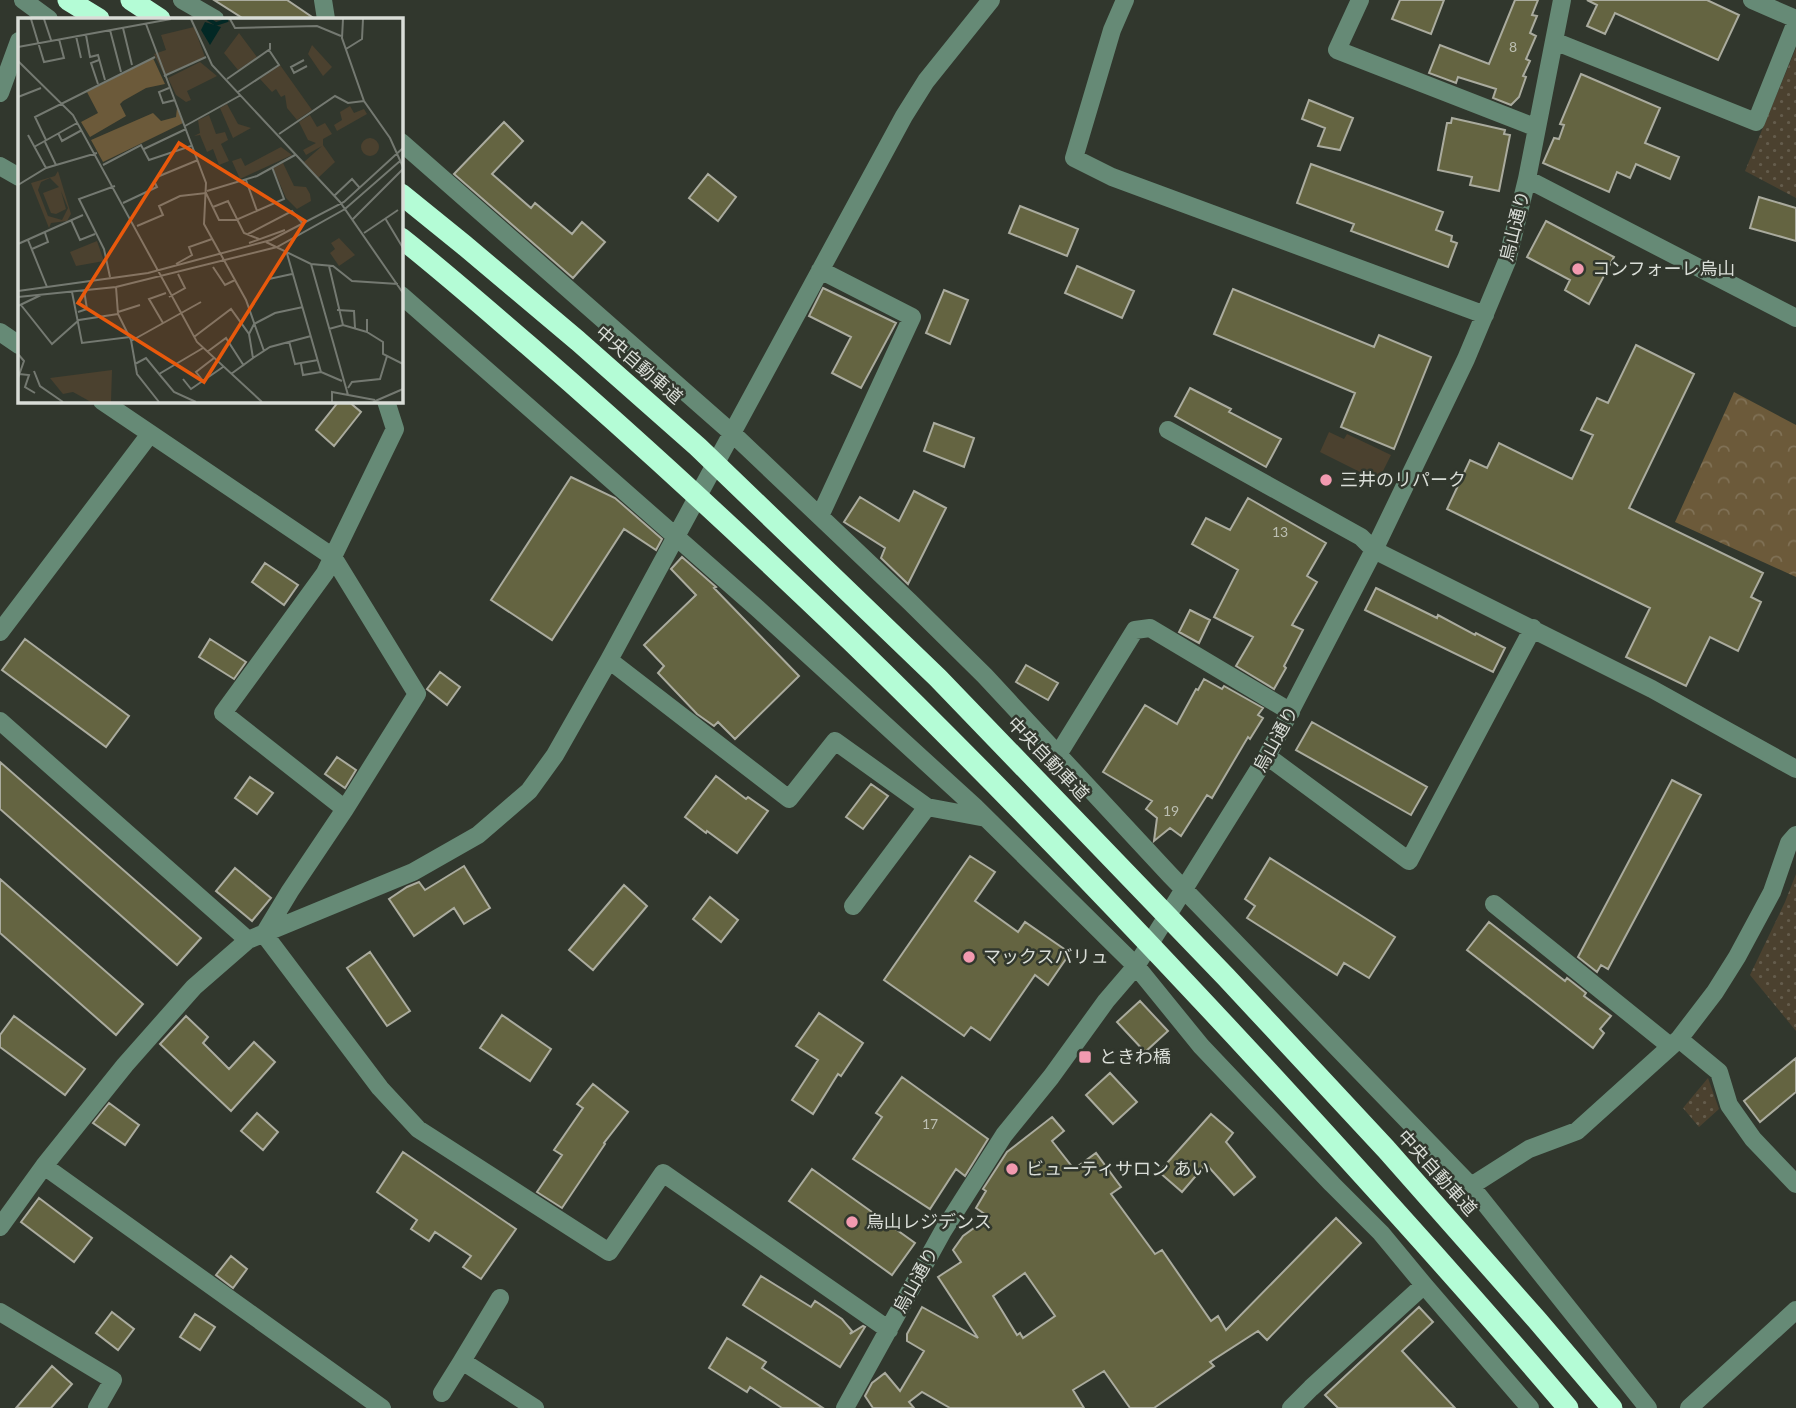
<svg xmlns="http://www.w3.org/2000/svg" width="1796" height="1408" viewBox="0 0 1796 1408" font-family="Lato,'Noto Sans JP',sans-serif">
  <defs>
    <pattern id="forest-crowns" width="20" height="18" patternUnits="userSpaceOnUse" patternTransform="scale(1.75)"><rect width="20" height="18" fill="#6c5a3a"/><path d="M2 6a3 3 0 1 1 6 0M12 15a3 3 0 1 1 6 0" fill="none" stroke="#807156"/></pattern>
    <pattern id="park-dots" width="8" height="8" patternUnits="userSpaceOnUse" patternTransform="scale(1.75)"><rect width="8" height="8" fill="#4b412f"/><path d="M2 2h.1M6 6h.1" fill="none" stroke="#645c4c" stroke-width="1.8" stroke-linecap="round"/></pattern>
  </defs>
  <rect width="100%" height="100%" fill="#31372d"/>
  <path fill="#4b412f" d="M1329 432 1344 439 1347 434 1391 455 1378 481 1320 452Z"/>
  <path fill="url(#forest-crowns)" d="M1734 392 1796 425V577L1675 522Z"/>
  <path fill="url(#park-dots)" d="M1796 48V198L1745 171Z
    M1796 874V1031L1750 975 1785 902Z
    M1708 1078 1719 1109 1699 1127 1683 1108Z"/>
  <path fill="#646441" stroke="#aaab9e" stroke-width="2" fill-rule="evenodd" d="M214 0H287L315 19H244Z
    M1400 0H1444L1431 34 1392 19Z
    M1515 0H1538L1532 15 1537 16 1530 33 1536 36 1526 59 1530 61 1523 76 1526 77 1519 97 1511 105 1493 98 1496 89 1458 77 1456 83 1429 73 1440 45 1489 64Z
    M1587 0H1707L1739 15 1718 60 1615 13 1605 34 1587 26 1597 5Z
    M1581 74 1660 108 1645 143 1679 157 1670 179 1636 164 1630 178 1617 172 1609 192 1543 163 1554 138 1559 139 1564 125 1560 124Z
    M1309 100 1353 118 1340 150 1318 146 1325 128 1302 119Z
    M1452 118 1505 130 1504 134 1510 135 1499 191 1470 185 1472 177 1438 170 1447 123H1451Z
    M504 122 523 141 492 174 531 208 535 203 572 234 582 222 605 242 573 278 454 174Z
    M1311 164 1443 212 1436 230 1452 236 1451 241 1457 243 1448 267 1351 231 1354 224 1297 203Z
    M708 174 736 197 718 221 689 198Z
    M1759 197 1796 208V241L1750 228Z
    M1020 206 1078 229 1067 256 1009 233Z
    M1546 221 1614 257 1589 304 1565 290 1570 280 1527 257Z
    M1077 266 1134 291 1122 318 1065 293Z
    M823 288 896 323 861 388 832 373 851 337 809 316Z
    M1233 289 1374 347 1379 335 1431 357 1394 449 1341 427 1355 393 1214 334Z
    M944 290 968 300 950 344 926 333Z
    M1636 345 1694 374 1629 508 1763 573 1751 597 1761 602 1738 651 1710 637 1686 686 1626 657 1650 608 1447 509 1470 460 1487 468 1499 443 1572 479 1593 435 1581 430 1597 398 1608 403Z
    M1190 388 1231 409 1229 412 1281 439 1266 467 1175 416Z
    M339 401H348L361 412 334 446 316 430Z
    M934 423 974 438 964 467 924 451Z
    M571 477 615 498 662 539 656 550 624 529 552 640 491 600Z
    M914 491 946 508 908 584 881 558 885 548 844 522 860 497 899 521Z
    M1248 498 1326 543 1307 576 1317 582 1292 625 1303 630 1284 666 1286 668 1274 689 1236 666 1253 637 1214 617 1238 570 1192 544 1206 518 1230 530Z
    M682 557 716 587 714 588 799 676 735 739 718 722 714 726 697 714 658 673 664 666 644 645 696 595 671 569Z
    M265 563 298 585 284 605 252 582Z
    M1376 588 1437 618 1438 615 1475 635 1476 633 1505 648 1493 672 1365 610Z
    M1190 610 1210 620 1199 643 1179 632Z
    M25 639 129 716 106 747 2 670Z
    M210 639 246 662 234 679 199 657Z
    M1026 665 1058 683 1048 700 1016 682Z
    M440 672 460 687 447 705 427 689Z
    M1204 679 1222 689 1224 686 1263 708 1258 715 1263 718 1250 739 1248 737 1212 798 1207 795 1181 836 1170 828 1154 841 1157 818 1146 809 1152 801 1103 772 1145 705 1177 724 1196 689 1198 690Z
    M1312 722 1427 787 1411 815 1296 750Z
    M337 757 356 770 345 788 325 774Z
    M0 762 201 938 177 965 0 809Z
    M716 776 746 799 748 797 768 811 737 853 707 831 706 833 685 817Z
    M250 777 273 793 257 814 235 798Z
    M1672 780 1701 795 1608 969 1601 965 1597 972 1578 957Z
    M871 784 888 796 863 829 846 817Z
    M970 856 995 872 975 901 1018 932 1025 922 1070 953 1048 985 1035 975 990 1040 971 1027 964 1036 884 980Z
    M1270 858 1395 937 1369 978 1344 963 1337 975 1247 918 1255 906 1245 899Z
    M464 866 490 908 464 924 454 908 414 936 389 899 407 887 419 882 425 890Z
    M235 868 271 898 252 921 216 891Z
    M0 879 143 1004 116 1035 0 933Z
    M624 885 647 906 593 970 569 950Z
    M710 897 738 920 721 942 693 919Z
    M1489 922 1565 981 1567 978 1586 993 1584 996 1611 1016 1600 1029 1604 1033 1593 1048 1467 950Z
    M370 952 410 1011 387 1026 347 968Z
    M1140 1001 1168 1031 1145 1052 1117 1022Z
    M819 1013 863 1043 841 1076 838 1074 813 1114 792 1100 818 1060 796 1046Z
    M502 1015 551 1049 530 1081 480 1048Z
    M14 1016 85 1069 65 1095 0 1047V1035Z
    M186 1016 208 1037 203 1043 229 1069 254 1042 275 1062 231 1111 160 1044Z
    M1796 1058V1092L1760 1122 1744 1101Z
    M1110 1073 1137 1102 1113 1124 1086 1095Z
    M902 1077 988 1139 965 1176 956 1169 930 1209 853 1159 882 1117 876 1113Z
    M593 1084 628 1112 604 1143 605 1144 562 1208 537 1192 562 1155 554 1150 583 1108 577 1104Z
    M109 1103 139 1125 125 1145 93 1123Z
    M257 1113 278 1132 263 1150 241 1131Z
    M1211 1114 1233 1133 1226 1142 1255 1177 1234 1195 1206 1164 1182 1192 1159 1172Z
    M1052 1117 1064 1131 1052 1141 1074 1169 1096 1153 1121 1187 1111 1194 1155 1254 1162 1250 1211 1321 1218 1316 1226 1330 1336 1218 1361 1243 1267 1340 1258 1331 1210 1362 1214 1366 1154 1408H1130L1104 1371 1073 1390 1084 1408H950L922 1392 909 1402 914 1408H873L865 1396 872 1383 885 1373 900 1391 924 1351 907 1341V1334L922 1307 978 1338 938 1277 961 1262 953 1250 963 1236 989 1217 976 1208 986 1191 983 1189 1007 1152ZM1025 1273 1055 1316 1023 1338 1020 1333 1017 1335 993 1296Z
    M403 1152 516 1229 481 1279 463 1267 471 1256 435 1232 429 1241 411 1229 417 1220 377 1192Z
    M812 1169 915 1243 892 1275 789 1201Z
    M39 1198 92 1238 74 1262 21 1222Z
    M231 1256 247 1269 233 1288 216 1275Z
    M761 1276 811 1307 815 1301 842 1319 852 1331 850 1334 863 1326 865 1327 840 1367 743 1305Z
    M1419 1307 1433 1322 1402 1351 1455 1408H1338L1325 1395Z
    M112 1312 134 1329 118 1350 96 1333Z
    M195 1314 215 1327 200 1350 180 1337Z
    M727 1338 766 1362 762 1368 823 1408H782L750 1387 747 1392 709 1368Z
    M52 1366 72 1384 51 1408H16Z"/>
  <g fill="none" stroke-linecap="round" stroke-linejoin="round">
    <path stroke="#668a76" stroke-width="18" d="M23 0 49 19
      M182 0 215 19
      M323 0 326 19
      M1125 0 1112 30 1074 158 1112 177 1485 315
      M1360 0 1337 50 1537 128
      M1752 0 1796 19
      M1554 41 1756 122 1796 22
      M0 93 19 41
      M401 142 732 433 910 602 985 676 1170 875 1471 1186 1648 1408
      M0 166 19 177
      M1527 179 1796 318
      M820 270 912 317 820 516
      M401 295 757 608 975 807 1136 966 1201 1046 1332 1184 1381 1233 1424 1285 1530 1408
      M0 332 19 345
      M102 401 333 557 417 694 345 809 290 891 264 934 380 1088 418 1129 609 1252 663 1173 889 1330
      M1168 430 1361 537 1374 550 1652 689 1796 769
      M0 632 150 434
      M609 660 789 799 835 741 927 807 986 818
      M0 721 248 940
      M1059 753 1135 630 1150 628 1291 712
      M1267 756 1409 861 1533 628
      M345 809 223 713 325 573 395 429 386 401
      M1494 904 1670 1046
      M853 906 927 807
      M1679 1039 1719 1072 1729 1105 1753 1139 1796 1184
      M44 1166 382 1408
      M1471 1186 1529 1149 1577 1131 1679 1039 1715 992 1737 957 1772 892 1789 843 1796 835
      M0 1227 44 1166 125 1065 194 987 248 940 413 872 478 835 529 791 555 755 609 660 904 116 926 81 991 0
      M0 1312 113 1380 97 1408
      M462 1361 500 1298
      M442 1393 462 1361 535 1408
      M845 1408 943 1231 1004 1135 1051 1077 1106 1001 1136 966 1267 756 1374 550 1466 359 1507 261 1527 179 1562 0
      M1291 1408 1311 1388 1424 1285
      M1689 1408 1796 1310"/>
    <path stroke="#b4fcd6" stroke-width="21" d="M68 0 99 19
      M131 0 160 19"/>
    <path stroke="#b4fcd6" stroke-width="21" d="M401 194 464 245 578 341 698 447 938 678 1226 977 1386 1149 1537 1320 1612 1408
      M401 238C444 272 486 309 528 345 639 441 747 541 853 643 994 780 1130 922 1264 1067 1367 1179 1470 1292 1568 1408"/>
  </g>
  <g fill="#f29ab0" stroke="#31372d" stroke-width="2.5">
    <circle cx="1578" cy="269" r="7"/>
    <circle cx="1326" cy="480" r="7"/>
    <circle cx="969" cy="957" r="7"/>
    <rect x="1078" y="1050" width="14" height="14" rx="3.5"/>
    <circle cx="1012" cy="1169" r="7"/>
    <circle cx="852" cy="1222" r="7"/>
  </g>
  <g text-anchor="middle" stroke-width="5" stroke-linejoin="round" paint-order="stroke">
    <g font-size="14" fill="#bcbfb2">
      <text x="1513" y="52">8</text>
      <text x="1280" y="537">13</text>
      <text x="1171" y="816">19</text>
      <text x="930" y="1129">17</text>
    </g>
    <g font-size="18" fill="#d9ddd7" stroke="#31372d">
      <text transform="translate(1515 226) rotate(-76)" y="6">烏山通り</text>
      <text transform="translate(639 365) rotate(41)" y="6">中央自動車道</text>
      <text transform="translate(1276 739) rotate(-61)" y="6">烏山通り</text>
      <text transform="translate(1048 759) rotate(46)" y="6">中央自動車道</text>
      <text transform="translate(1437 1173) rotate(48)" y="6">中央自動車道</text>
      <text transform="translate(916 1280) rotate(-61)" y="6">烏山通り</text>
    </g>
    <g font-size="18" fill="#d9ddd7" stroke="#31372d" text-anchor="start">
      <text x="1592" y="275">コンフォーレ烏山</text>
      <text x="1340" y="486">三井のリパーク</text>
      <text x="983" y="963">マックスバリュ</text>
      <text x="1099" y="1063">ときわ橋</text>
      <text x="1026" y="1175">ビューティサロン あい</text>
      <text x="866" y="1228">烏山レジデンス</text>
    </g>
  </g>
  <g transform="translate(18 18)">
    <rect width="385" height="385" fill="#31372d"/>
    <path d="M176 9 187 39 146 57 136 36 148 32 143 17ZM40 153 53 196 49 203 33 205 31 210 13 165 37 158ZM32 160 41 169 25 175 33 195 38 196 48 191 43 173 50 190 44 202 30 198 20 172 23 164ZM94 352 93 384H73L55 374 45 376 32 360Z" fill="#4b412f" fill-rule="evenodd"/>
    <path d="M135 40 147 66 128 70 105 83 102 86 108 98 72 119 63 104 80 95 69 74ZM159 90 165 105 85 144 73 122 135 95 143 103 158 99Z" fill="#6c5a3a"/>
    <path d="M221 15 239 39 220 52 206 35ZM294 27 314 49 305 58 290 36ZM182 44 199 58 169 73 173 82 168 84 158 77 150 60ZM262 47 294 92 279 102 269 90 267 77 263 79 258 71 254 74 242 61ZM209 86 220 106 233 110 215 120 202 90ZM332 88 336 95 346 91 349 96 319 113 316 107 324 102 322 94ZM191 97 198 116 207 114 210 122 203 126 211 143 201 147 195 131 189 134 182 117 176 118 182 115 180 102ZM292 97 299 109 307 105 314 116 305 121V127L317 144 300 160 286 144 304 128 288 137 285 132 298 125 290 122 281 104ZM343 129a9 9 0 1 1 18 0a9 9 0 1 1-18 0ZM263 129 274 137 222 161 214 143 223 140 227 148ZM265 145 276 168 288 169 292 176 293 183 279 191 268 180 255 150ZM321 220 337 237 321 248 312 235 317 231 313 225Z" fill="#4b412f"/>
    <path d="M79 223 86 243 58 248 52 234Z" fill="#4b412f"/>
    <path d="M187 4 203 9 192 27 183 12Z" fill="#022825"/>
    <path fill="none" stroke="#022825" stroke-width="3.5" d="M190 1 198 6 210 2"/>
    <path fill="none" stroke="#747971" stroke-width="2" d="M13 1 26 44 46 40 41 21M26 1 33 22M173 1 194 47 322 184 385 275M212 1 217 10 299 8 323 18M325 1 324 20 346 83 372 120 385 149M128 6 188 165 186 206 228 282 246 333M105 10 114 47M92 12 103 54M68 17 72 39 80 37 87 62M58 18 63 40M0 29 153 1M328 31 344 21 345 1M286 42 273 49 276 55 289 48M0 43 55 97 179 324 244 384M146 58 188 39M209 61 252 31V25M80 66 73 45 81 42M151 70 141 74 145 85 157 82M220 74 261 47 251 32M0 79 23 70M167 108 223 77M40 115 44 123 64 112M261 116 317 78 330 85 346 83M10 117 28 150M28 122 17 99 137 39M27 124 38 147M16 129 59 105M126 131 168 111M85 147 123 127 131 142 173 128M139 159 180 142M228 162 239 193M0 167 28 150 79 135M189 173 239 158 277 137M316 178 334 161 341 169M105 185 139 169 137 165M195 189 210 183 226 215 241 221M367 200 385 230M335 201 385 151M53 202 62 222 77 216M119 208 145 197 141 188 162 178 188 175 201 202H218L266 181 254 149M346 215 380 192M230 216 274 193 285 206M10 222 29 269M248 224 293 246 315 248 334 263 380 266M231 225 267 212M0 226 65 197M14 231 30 224 27 215M268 232 303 354 324 363M158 246 174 237 171 229 194 221M293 246 330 377M311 248 325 307M195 249 207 267 217 262M92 259 86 231 61 181 97 168M251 261 274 256M98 269 100 296 113 322 119 356 141 384M0 273 130 255 253 222 326 184 385 130M54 274 64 325 112 319M0 279 98 269 259 229 327 191 382 143M151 279 167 270 160 256M3 287 34 326 61 302 100 296M0 288 23 277M319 292 336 293 337 310M60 294 69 291 66 272M100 294 122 287M349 301V314L365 324V336L385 346M145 305 131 281 148 275M311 311 325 307 349 314M231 316 236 306 257 295 285 289M176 319 213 291 231 316 235 340 213 356M113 323 183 284M271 323 277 346 300 342M189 334 208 320 226 348M0 336 6 343 0 360M235 340 252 329 293 318M117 346 128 340 141 356 185 330M283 346 285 357 303 354M16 353 22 368 45 384M1 356 11 357 7 369 17 375M141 356 156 374 178 384M165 361 173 371 205 349M185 363 178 354 196 340M330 370 334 364 362 361 369 338M314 384V374L357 382M355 384 385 371"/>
    <path fill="#e8590c" fill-opacity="0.15" stroke="#e8590c" stroke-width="3.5" d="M161 125 287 203 186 364 60 285Z"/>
    <rect width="385" height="385" fill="none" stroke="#d9ddd7" stroke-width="3.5"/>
  </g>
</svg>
